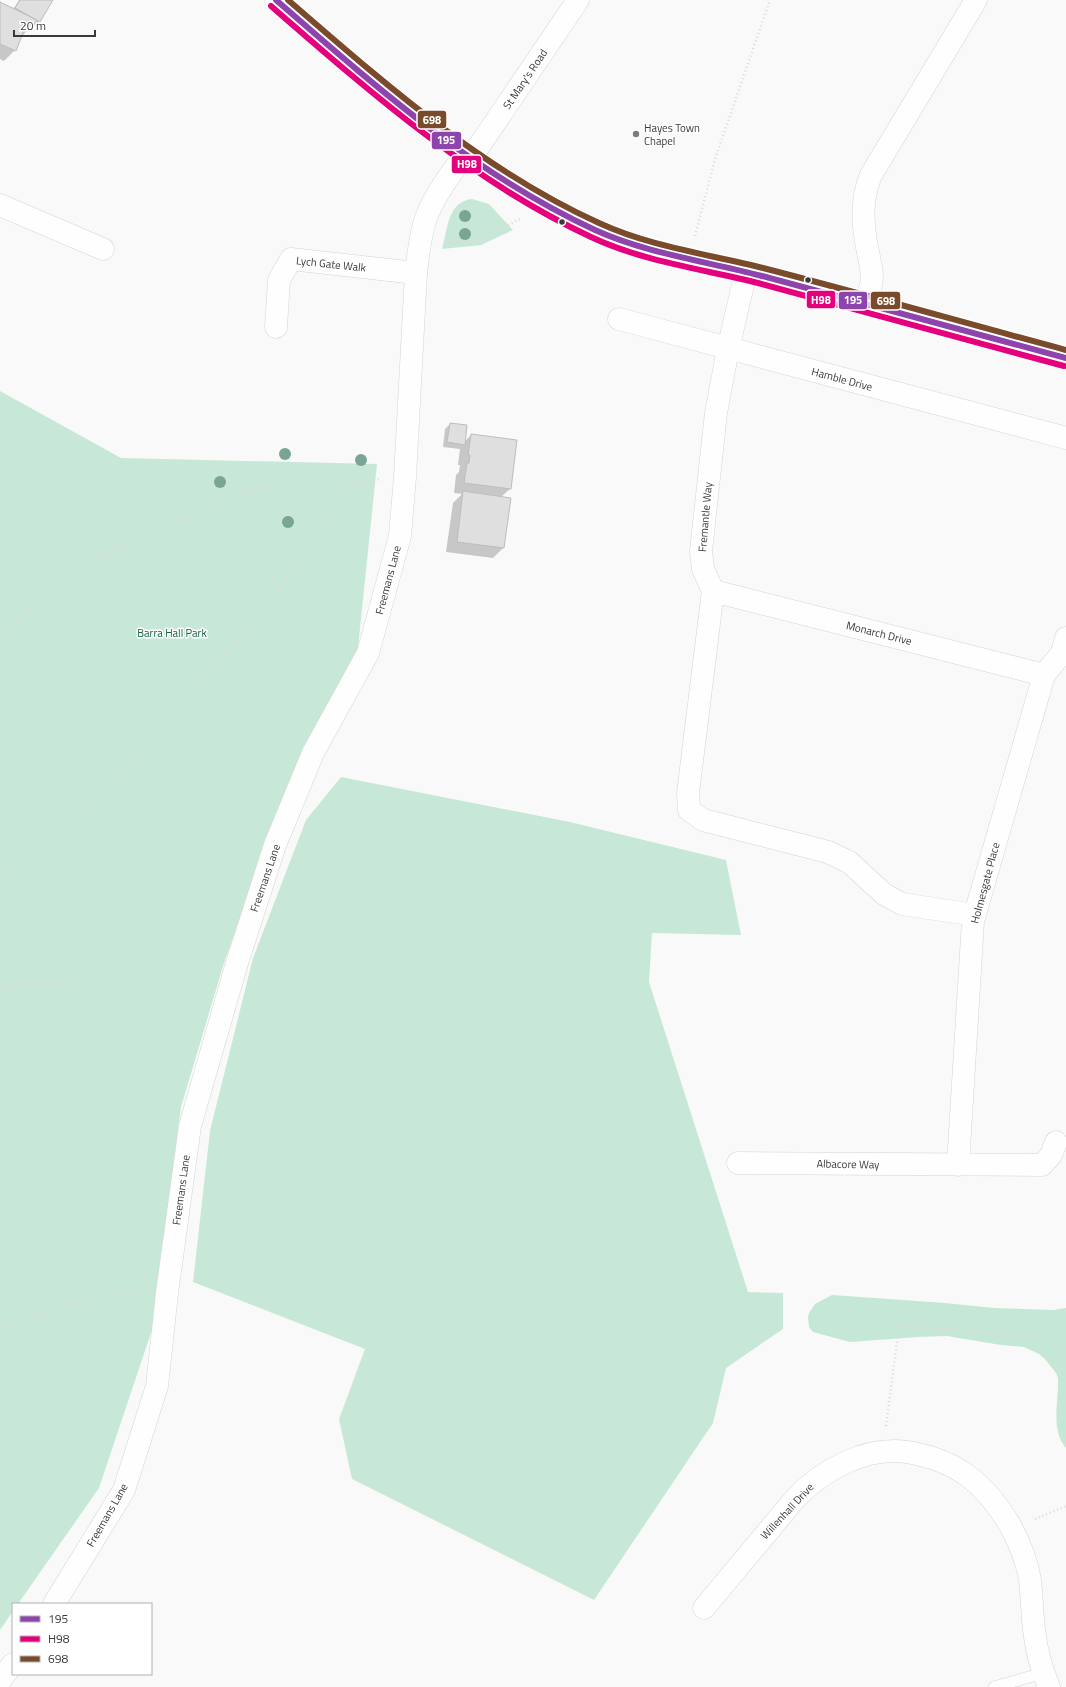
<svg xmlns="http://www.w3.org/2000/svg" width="1066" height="1687" viewBox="0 0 1066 1687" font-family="'Titillium Web',sans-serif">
  <rect width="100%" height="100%" fill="#f9f9f9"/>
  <path fill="#c8e8d7" d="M472 199 489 204 513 230 481 245 442 249C448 229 447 202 472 199Z
    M0 391 121 458 377 464 358 648 287 786 224 963 181 1107 152 1330 99 1488 18 1604H13V1611L0 1630Z
    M341 777 570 822 726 860 741 935 652 933 649 982 748 1292 783 1293V1329L726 1368 713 1423 594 1600 352 1479 339 1419 365 1349 193 1282 210 1131 253 958 306 820Z"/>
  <path fill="#c4e8d5" d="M832 1295 945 1303 994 1308 1053 1310 1066 1308V1448C1050 1429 1059 1401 1058 1378L1056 1373 1045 1359 1039 1354 1024 1347 1001 1345 947 1336 918 1337 850 1342 813 1332 809 1327 808 1317 809 1313 815 1304Z"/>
  <path fill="#0003" d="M19 0H52L40 21 35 26 32 25 23 35H21L15 50 4 61 0 59V3L14 8Z
    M450 424 464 442 471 435 516 441 510 489 501 497 503 548 493 558 446 552 453 503 462 494 454 493 456 475 459 472 460 465H458L460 449 443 447 445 429Z"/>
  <path fill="#dfdfdf" stroke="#bebdbe" d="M20 0H53L40 22 15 8Z
    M0 2 37 20 34 24H22L23 33 16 51 0 44Z
    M450 423 467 425 465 445 447 442Z
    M471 434 517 440 511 489 464 483 467 463H469L470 455H468Z
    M463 491 511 498 504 548 457 542Z"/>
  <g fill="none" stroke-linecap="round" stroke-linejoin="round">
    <defs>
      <path id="service" d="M994 1687 1043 1673"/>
      <path id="minor" d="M471 158 578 0
        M0 205 103 249
        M746 272 728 349 716 413 701 551 703 569 713 591 688 793 689 810 703 820 828 852 849 862 884 894 902 904 975 915
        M866 303C869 294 872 285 872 276 871 264 868 253 866 242 862 219 862 196 871 175L976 0
        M619 319 1066 438
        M276 327 279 280 291 259 416 273
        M713 591 1044 675
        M738 1163 1042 1165 1051 1155 1056 1142
        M958 1165 973 921 1044 675 1062 653 1066 638
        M704 1608 795 1499C822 1470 866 1446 907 1452 957 1460 986 1484 1011 1527 1020 1544 1027 1561 1030 1580 1032 1596 1032 1613 1034 1629 1036 1649 1041 1668 1049 1687"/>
      <path id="tertiary" d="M276 0C375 86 475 175 595 230 646 254 704 261 758 275 861 302 963 331 1066 358
        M54 1604 124 1490 157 1386 167 1293 190 1126 237 963 275 845 313 753 368 653 400 536 405 477 416 273C418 255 420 235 426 218 435 194 451 174 465 154
        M0 1680 13 1664"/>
    </defs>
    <use href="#service" stroke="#d4d4d4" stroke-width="12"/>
    <use href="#minor" stroke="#d4d4d4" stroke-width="23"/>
    <use href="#tertiary" stroke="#d4d4d4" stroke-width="23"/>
    <path stroke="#dadada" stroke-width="2.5" stroke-dasharray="1 3" stroke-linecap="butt" d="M695 236 715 159 770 0
      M444 242 477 241 520 219
      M0 635 21 619 48 582 83 564 147 536 230 497 289 482 351 485
      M0 883 103 790 259 617 351 485 381 479
      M0 988 210 964
      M0 1328 79 1302 116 1292H143
      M886 1426 899 1326 1035 1336C1057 1342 1059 1348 1066 1369
      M1035 1519 1066 1506"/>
    <use href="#service" stroke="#fefefe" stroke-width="11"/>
    <use href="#minor" stroke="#fefefe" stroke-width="22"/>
    <use href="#tertiary" stroke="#fefefe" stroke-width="22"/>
    <defs>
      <path id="bus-1" d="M276 0C375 86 475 175 595 230 648 254 706 261 762 276 863 303 964 331 1066 358"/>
      <path id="bus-2" d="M271 6C370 92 471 181 591 237 644 262 703 269 758 283 861 310 962 339 1064 366"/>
      <path id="bus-3" d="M288 0C384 83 482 170 599 223 651 247 708 254 763 268 864 294 965 323 1066 350"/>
    </defs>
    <use href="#bus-1" stroke="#fff" stroke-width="9"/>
    <use href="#bus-2" stroke="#fff" stroke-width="9"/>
    <use href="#bus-3" stroke="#fff" stroke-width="9"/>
    <use href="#bus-1" stroke="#8e44ad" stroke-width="6"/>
    <use href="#bus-2" stroke="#e5007d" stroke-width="6"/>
    <use href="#bus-3" stroke="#7a4b2a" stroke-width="6"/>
  </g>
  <g fill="#79a594">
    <circle cx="465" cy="216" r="6"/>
    <circle cx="465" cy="234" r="6"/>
    <circle cx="285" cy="454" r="6"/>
    <circle cx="361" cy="460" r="6"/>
    <circle cx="220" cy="482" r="6"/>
    <circle cx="288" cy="522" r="6"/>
  </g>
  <circle fill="#7c7c7d" stroke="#fff" stroke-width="1.5" cx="636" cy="134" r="4"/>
  <g fill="#39393a" stroke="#fff" stroke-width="1.5">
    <circle cx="562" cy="222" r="3.5"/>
    <circle cx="808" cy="280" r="3.5"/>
  </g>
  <g text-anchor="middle" stroke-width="3" stroke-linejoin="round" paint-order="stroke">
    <g font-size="11" fill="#39393a" stroke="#fff">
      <text transform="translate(525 79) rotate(-56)" y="4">St Mary's Road</text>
      <text transform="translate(331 264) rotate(6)" y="4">Lych Gate Walk</text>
      <text transform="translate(842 379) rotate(15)" y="4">Hamble Drive</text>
      <text transform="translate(705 517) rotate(-85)" y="4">Fremantle Way</text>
      <text transform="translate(388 580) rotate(-75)" y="4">Freemans Lane</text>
      <text transform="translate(879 633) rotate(14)" y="4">Monarch Drive</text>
      <text transform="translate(265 878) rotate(-71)" y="4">Freemans Lane</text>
      <text transform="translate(985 883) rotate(-75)" y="4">Holmesgate Place</text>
      <text transform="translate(848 1164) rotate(1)" y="4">Albacore Way</text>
      <text transform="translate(181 1190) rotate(-82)" y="4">Freemans Lane</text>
      <text transform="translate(787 1511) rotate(-47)" y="4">Willenhall Drive</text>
      <text transform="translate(107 1515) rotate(-60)" y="4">Freemans Lane</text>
    </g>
    <g font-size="11" fill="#39393a" stroke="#fff" text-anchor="start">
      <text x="644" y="132">Hayes Town<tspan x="644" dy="13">Chapel</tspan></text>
    </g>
    <g font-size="11" fill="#106141" stroke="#fff">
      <text x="172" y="637">Barra Hall Park</text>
    </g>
  </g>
  <g stroke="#fff" stroke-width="1.5">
    <rect x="417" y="110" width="30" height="19" rx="4" fill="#7a4b2a"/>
    <rect x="431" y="131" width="31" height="19" rx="4" fill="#8e44ad"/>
    <rect x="451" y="155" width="31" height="19" rx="4" fill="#e5007d"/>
    <rect x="806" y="290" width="30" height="19" rx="4" fill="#e5007d"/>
    <rect x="838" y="291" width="30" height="19" rx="4" fill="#8e44ad"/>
    <rect x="870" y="291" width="31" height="19" rx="4" fill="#7a4b2a"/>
  </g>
  <g font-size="11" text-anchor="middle" font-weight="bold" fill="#fff">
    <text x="432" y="124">698</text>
    <text x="446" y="144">195</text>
    <text x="467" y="168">H98</text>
    <text x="821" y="304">H98</text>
    <text x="853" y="304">195</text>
    <text x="886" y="305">698</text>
  </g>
  <rect x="12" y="1603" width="140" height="72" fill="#ffffff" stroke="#b0b0b0"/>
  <rect x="20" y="1616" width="20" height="6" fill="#8e44ad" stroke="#b0b0b0"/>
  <text x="48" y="1623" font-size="12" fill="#39393a">195</text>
  <rect x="20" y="1636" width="20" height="6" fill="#e5007d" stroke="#b0b0b0"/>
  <text x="48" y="1643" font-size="12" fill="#39393a">H98</text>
  <rect x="20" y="1656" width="20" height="6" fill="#7a4b2a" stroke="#b0b0b0"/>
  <text x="48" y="1663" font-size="12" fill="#39393a">698</text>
  <path d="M14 30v6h81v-6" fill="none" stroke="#39393a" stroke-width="2"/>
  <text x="20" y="30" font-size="12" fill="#39393a" stroke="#ffffff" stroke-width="3" paint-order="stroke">20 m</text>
</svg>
